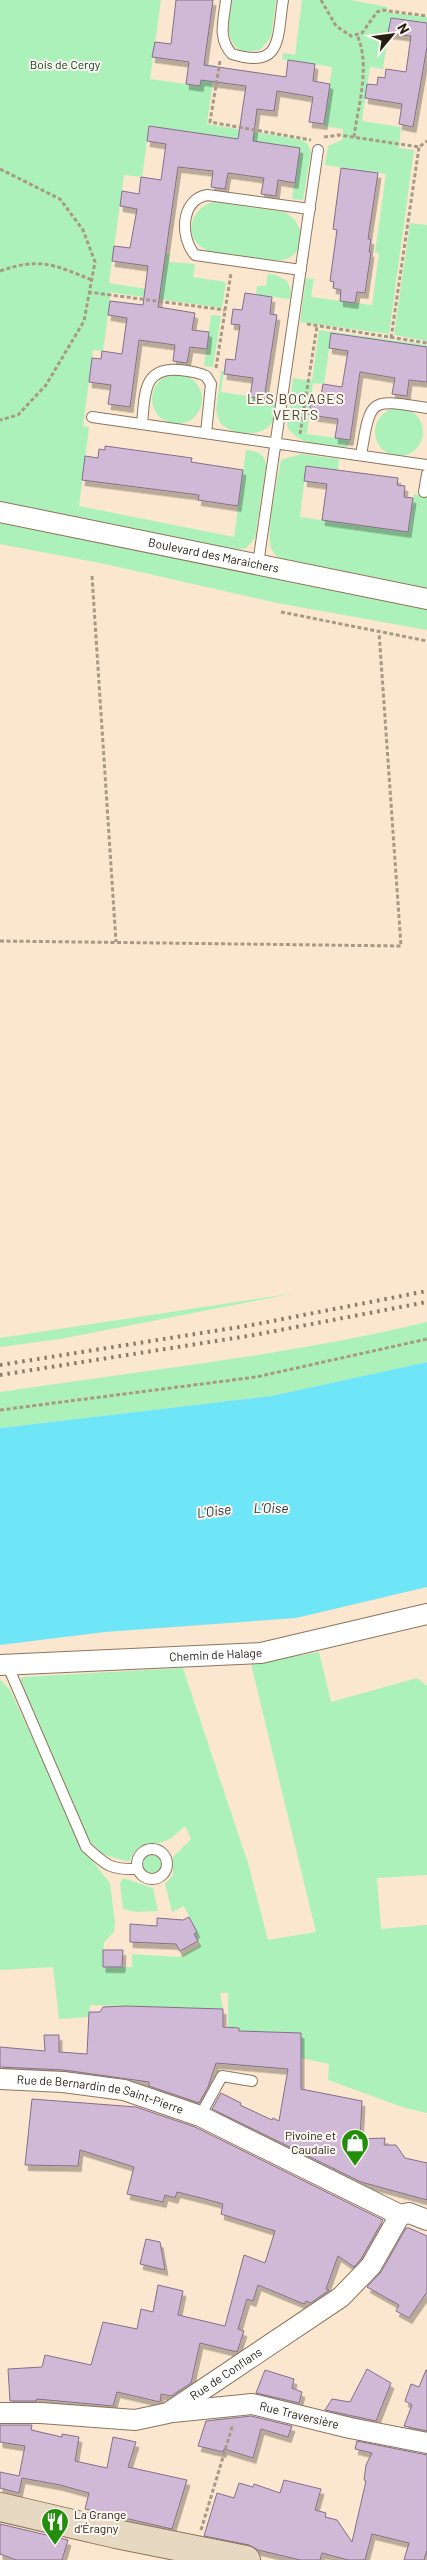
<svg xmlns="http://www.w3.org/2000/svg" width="427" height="2560" viewBox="0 0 427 2560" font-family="Barlow,sans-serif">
  <defs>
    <filter id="shadow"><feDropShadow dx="3" dy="5.5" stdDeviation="0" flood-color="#0004"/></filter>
  </defs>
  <rect width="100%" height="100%" fill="#fbe7cf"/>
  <path fill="#acf1b9" d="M0 0H161L150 79 200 86 204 64 215 65 207 124 302 140 307 143 311 152 303 200 292 199 300 148 149 127 142 177 124 175 109 283 160 291 165 254H170L169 262 195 264 193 277 226 282 222 308 109 292 110 301 103 351 93 350 92 358 83 426 89 427 79 506 234 537 246 450C257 451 266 454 266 467L255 538 246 548 236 550 0 502Z
    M232 0H276L271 37 260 50 243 52C222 41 230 19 232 0Z
    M302 0H350L388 7 387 12 427 17V23L391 18 383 69 370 67 362 121 401 127 399 148 414 150 389 334 300 322 306 278 314 279 311 297 372 305 379 253 375 252 386 174 325 165 328 146 342 140 343 129 324 126 332 67 282 59 283 53 295 55Z
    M213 202 285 212 295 220 301 231C303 271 265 260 240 256 228 255 213 255 203 248 182 235 192 208 213 202Z
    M410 223 427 225V341L394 335Z
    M268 274 276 275 287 281 291 291 290 299 256 295 257 286H266Z
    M211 315 221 316 213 367 204 366Z
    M319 330 427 345V347L331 334 324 384 313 383 307 434 350 440 348 446C329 449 296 445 287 426L293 378 312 381Z
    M221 371H224L221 392 275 400C274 407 275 418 271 424 260 438 232 435 220 423L216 411Z
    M152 399a25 25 0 1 1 50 0a25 25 0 1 1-50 0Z
    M375 432a24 24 0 1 1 48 0a24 24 0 1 1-48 0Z
    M301 454 339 459 338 470 306 466 300 517 408 532 414 494 427 496V589L290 562C283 560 277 558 273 552 263 537 278 479 281 460Z
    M0 521 427 608V630L277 603 105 564 0 544Z
    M295 1293 60 1339 0 1347V1338Z
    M427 1322V1362L271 1396 0 1428V1392C143 1370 286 1356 427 1322Z
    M319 1652 331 1702 417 1678 427 1686V1875L377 1878 381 1929 427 1925V2113L405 2108 328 2080 329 2064 301 2058V2033L239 2031V2028L228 2027V1993H220L223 2009 90 2005 89 2017 59 2019 53 1967 0 1970V1679L10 1690 75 1830 86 1853 110 1883 115 1922 114 1932 104 1942 103 1967H132V1954L179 1957 200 1945 194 1934 197 1932 184 1906 172 1912 165 1884 173 1875V1857L191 1839 185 1826C178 1832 173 1838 165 1841 147 1848 139 1838 129 1862L102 1854 96 1850 87 1836 19 1685 22 1677 183 1668 248 1863 268 1940 316 1932 251 1664Z
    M142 1865a10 10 0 1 1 20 0a10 10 0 1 1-20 0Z
    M123 1878 153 1888 158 1911 136 1912 123 1909 120 1883Z"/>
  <path fill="#6fe6f7" d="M427 1362V1587L296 1618 105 1632 0 1645V1428L271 1396Z"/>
  <path fill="#d0b9d6" stroke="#846e89" filter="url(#shadow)" d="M176 0H213L204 65 286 77 288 60 315 64 313 81 330 84 324 124 309 122 313 97 277 91 274 111 257 109 253 141 300 148 295 183 278 180 276 196 261 194 264 178 228 173 225 189 211 187 213 171 178 167 158 307 195 313 192 330 209 332 207 349 190 347 187 363 173 361 175 345 139 340 130 407 108 404 111 385 89 382 92 358 101 359 102 351 122 354 127 318 108 315 110 301 143 305 148 266 112 261 114 246 130 248 137 209 120 206 122 191 139 194 141 177 161 180 166 144 147 141 149 126 238 139 246 86 201 80 200 86 186 84 189 62 152 57 155 42 171 44Z
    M391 18 427 23V47L413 127 399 124 402 104 365 98 367 84 377 85 378 77 385 78 386 69 406 72 411 36 388 33Z
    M341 168 378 173 368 239H371L369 252H371L365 293 357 292 355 303 340 301 341 290 333 288 334 282 330 281 337 230 333 229Z
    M245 293 272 297 270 314 277 315 264 399 250 397 253 378 224 374 226 359 235 360 240 325 231 324 233 309 242 310Z
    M331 333 427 347V382L409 380 407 396 392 394 395 378 360 372 350 440 335 438 338 419 309 415 311 400 320 401 323 384 342 387 348 351 329 348Z
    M105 446 192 458 191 462 243 470 238 506 198 500 199 495 82 480 85 456 98 458 99 449 105 450Z
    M306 466 398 478 397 485 405 486 404 497 413 498 408 532 322 520 327 484 304 481Z
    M189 1917 197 1932 194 1934 198 1941 180 1951 176 1944 130 1942V1924L157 1926V1918L183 1920Z
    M103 1950H123L122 1967H103Z
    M126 2006 223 2009V2027L239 2028V2031L301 2033V2089L362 2101 360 2139 385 2138 384 2145H396L405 2158 427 2163V2200L361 2182 212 2109 221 2093 241 2103 240 2105 272 2120 273 2118 279 2121 288 2069 216 2063 208 2087 199 2103 149 2086V2082L64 2070 0 2067V2047L45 2051 44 2035H59V2052L87 2054 89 2012H100L103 2007Z
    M32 2099 136 2107 195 2127 383 2220 361 2259 354 2267 338 2256 326 2289 329 2290 311 2303 306 2301 304 2304 258 2285 253 2301 247 2299 238 2329 244 2331 237 2352 200 2343 191 2383 171 2396 161 2394 160 2402 117 2392 113 2406 37 2399 36 2401H10L8 2369 42 2367 45 2355 91 2365 103 2322 137 2329 141 2309 153 2312 158 2285 183 2291 178 2315 225 2326 244 2255 265 2263 275 2231 221 2214 223 2204 205 2199 177 2192 175 2198 165 2195 163 2202 127 2194 134 2167 80 2150 78 2166 25 2165Z
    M406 2228H409L427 2236V2292L409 2318 396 2311 399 2305 367 2287 381 2272Z
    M146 2239 160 2242 165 2270 140 2264Z
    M367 2369 391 2383 376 2421 325 2410 332 2399 350 2402Z
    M265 2370 294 2379 292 2388 302 2392 299 2403 256 2393Z
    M426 2370H427V2431L404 2426 412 2405 405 2401 411 2384 419 2387Z
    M251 2416 292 2426 288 2437 261 2429 253 2458 224 2449 223 2452 198 2446 206 2421Z
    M0 2425H32L31 2430 62 2437V2434L79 2437 75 2461 107 2468 113 2437 136 2442 128 2467 187 2480 172 2529 85 2509 89 2493 60 2485 22 2478 19 2493 0 2488V2472L19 2476 25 2446 0 2442Z
    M357 2441 427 2455V2550L424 2560H404L409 2543 372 2534 365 2560H348L322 2553 320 2560H300L258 2550 249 2545 204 2536 217 2493 234 2498 239 2483 253 2487 254 2484 280 2493 284 2480 321 2489 315 2510 326 2513 325 2517 337 2520 352 2542 366 2481 364 2480 366 2465 372 2453 355 2449Z
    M0 2524 68 2540 62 2560H16L0 2554Z"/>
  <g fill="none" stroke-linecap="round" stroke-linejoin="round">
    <defs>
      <path id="service" d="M226 0C224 19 217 39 232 54 283 70 277 37 283 0
        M301 270 195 255C180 238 180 200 207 195L310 209
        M92 417 427 465
        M142 424C145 396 142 366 180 370 189 371 198 372 206 376L211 384 206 433
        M361 455C371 397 369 399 427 408
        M424 492 427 474
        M258 564 318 150
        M7 1664 86 1847C106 1865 110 1870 137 1869
        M137 1864a15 15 0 1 1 30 0a15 15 0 1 1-30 0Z
        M200 2116 222 2076 252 2081"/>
      <g id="minor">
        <path id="s1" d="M0 512 427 599"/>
        <path id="s2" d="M0 1665 261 1653 427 1614"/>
        <path id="s3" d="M0 2079 63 2082 124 2090 200 2116 400 2215"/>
        <path d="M400 2215 409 2213 427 2220"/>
        <path id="s4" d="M173 2412 252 2404 350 2428 427 2443"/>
        <path id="s5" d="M0 2413H41L135 2420 168 2413 341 2297 371 2266 400 2215"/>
      </g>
      <path id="secondary" d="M0 2507 116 2534 246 2560"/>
    </defs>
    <use href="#service" stroke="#8c755b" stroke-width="12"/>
    <use href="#minor" stroke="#8c755b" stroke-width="22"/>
    <use href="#secondary" stroke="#8c755b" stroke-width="30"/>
    <path stroke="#a89986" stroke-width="3" stroke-dasharray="4 2.5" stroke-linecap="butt" d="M321 0 336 26 351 36 362 33 377 12 382 10 427 16
      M220 61 210 122 311 140
      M324 137 339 135 419 147 427 141
      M354 137C358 105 371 66 357 35
      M0 169 60 199 83 230 95 262 84 321 46 385 18 415 0 420
      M0 271C40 257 55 265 92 280
      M88 292 225 310
      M307 324 427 343
      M391 338 419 147
      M216 368 231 273
      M300 434 317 326
      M92 576 116 942
      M281 612 427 641
      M0 941 401 946 379 632
      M0 1410 256 1377 427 1339
      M201 2530 233 2424"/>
    <use href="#service" stroke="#fff" stroke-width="10"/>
    <use href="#minor" stroke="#fff" stroke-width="20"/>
    <use href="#secondary" stroke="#e7d8c1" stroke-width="28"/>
    <path stroke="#8a7c6b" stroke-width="4" stroke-dasharray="2.5 5" stroke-linecap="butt" d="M0 1365 252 1325 427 1291
      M0 1375 254 1335 427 1302"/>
  </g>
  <defs>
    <symbol id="shop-pin" viewBox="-11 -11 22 30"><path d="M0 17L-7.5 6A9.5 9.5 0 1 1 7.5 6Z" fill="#238d0c" stroke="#fcf7f1"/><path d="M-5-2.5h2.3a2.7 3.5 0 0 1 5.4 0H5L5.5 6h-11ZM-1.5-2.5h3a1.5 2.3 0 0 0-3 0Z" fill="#fff"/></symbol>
    <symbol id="restaurant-pin" viewBox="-11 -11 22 30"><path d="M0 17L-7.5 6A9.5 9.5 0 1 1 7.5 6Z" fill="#238d0c" stroke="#fcf7f1"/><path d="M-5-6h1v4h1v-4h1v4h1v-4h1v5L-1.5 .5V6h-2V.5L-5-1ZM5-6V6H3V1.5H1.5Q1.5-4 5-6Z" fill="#fff"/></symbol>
  </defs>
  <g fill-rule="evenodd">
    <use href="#shop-pin" x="339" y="2127" width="32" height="43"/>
    <use href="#restaurant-pin" x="39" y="2506" width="32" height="43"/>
  </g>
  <g text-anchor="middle" stroke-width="4" stroke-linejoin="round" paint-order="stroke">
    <g font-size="12" fill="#0d431f" stroke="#fcf7f1">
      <text x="65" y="69">Bois de Cergy</text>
    </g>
    <g font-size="12" fill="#261d12" stroke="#fcf7f1">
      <text dy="4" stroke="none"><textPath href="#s1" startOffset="218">Boulevard des Maraichers</textPath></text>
      <text dy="4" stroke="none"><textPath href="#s2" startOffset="216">Chemin de Halage</textPath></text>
      <text dy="4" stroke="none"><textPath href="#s3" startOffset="102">Rue de Bernardin de Saint-Pierre</textPath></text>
      <text dy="4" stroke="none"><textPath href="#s5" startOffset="239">Rue de Conflans</textPath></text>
      <text dy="4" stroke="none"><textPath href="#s4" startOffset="128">Rue Traversière</textPath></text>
    </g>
    <g font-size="12" fill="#261d12" stroke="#fcf7f1" text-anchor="end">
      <text x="336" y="2140">Pivoine et<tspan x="336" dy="14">Caudalie</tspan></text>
      <text x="74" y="2519" text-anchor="start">La Grange<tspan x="74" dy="14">d'Éragny</tspan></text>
    </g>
    <g font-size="14" letter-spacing="1" fill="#4f3a21" stroke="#fcf7f1">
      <text x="296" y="404">LES BOCAGES<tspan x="296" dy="16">VERTS</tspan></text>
    </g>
    <g font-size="14" font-style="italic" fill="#1d3336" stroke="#fcf7f1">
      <text x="271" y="1513">L’Oise</text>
      <text transform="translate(214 1511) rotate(-7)" y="5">L'Oise</text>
    </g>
  </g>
  <g transform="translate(392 35) rotate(61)" stroke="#fcf7f1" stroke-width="4" paint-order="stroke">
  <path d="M0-4L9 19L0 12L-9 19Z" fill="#261d12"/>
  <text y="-8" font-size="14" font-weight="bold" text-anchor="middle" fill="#261d12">N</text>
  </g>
</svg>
